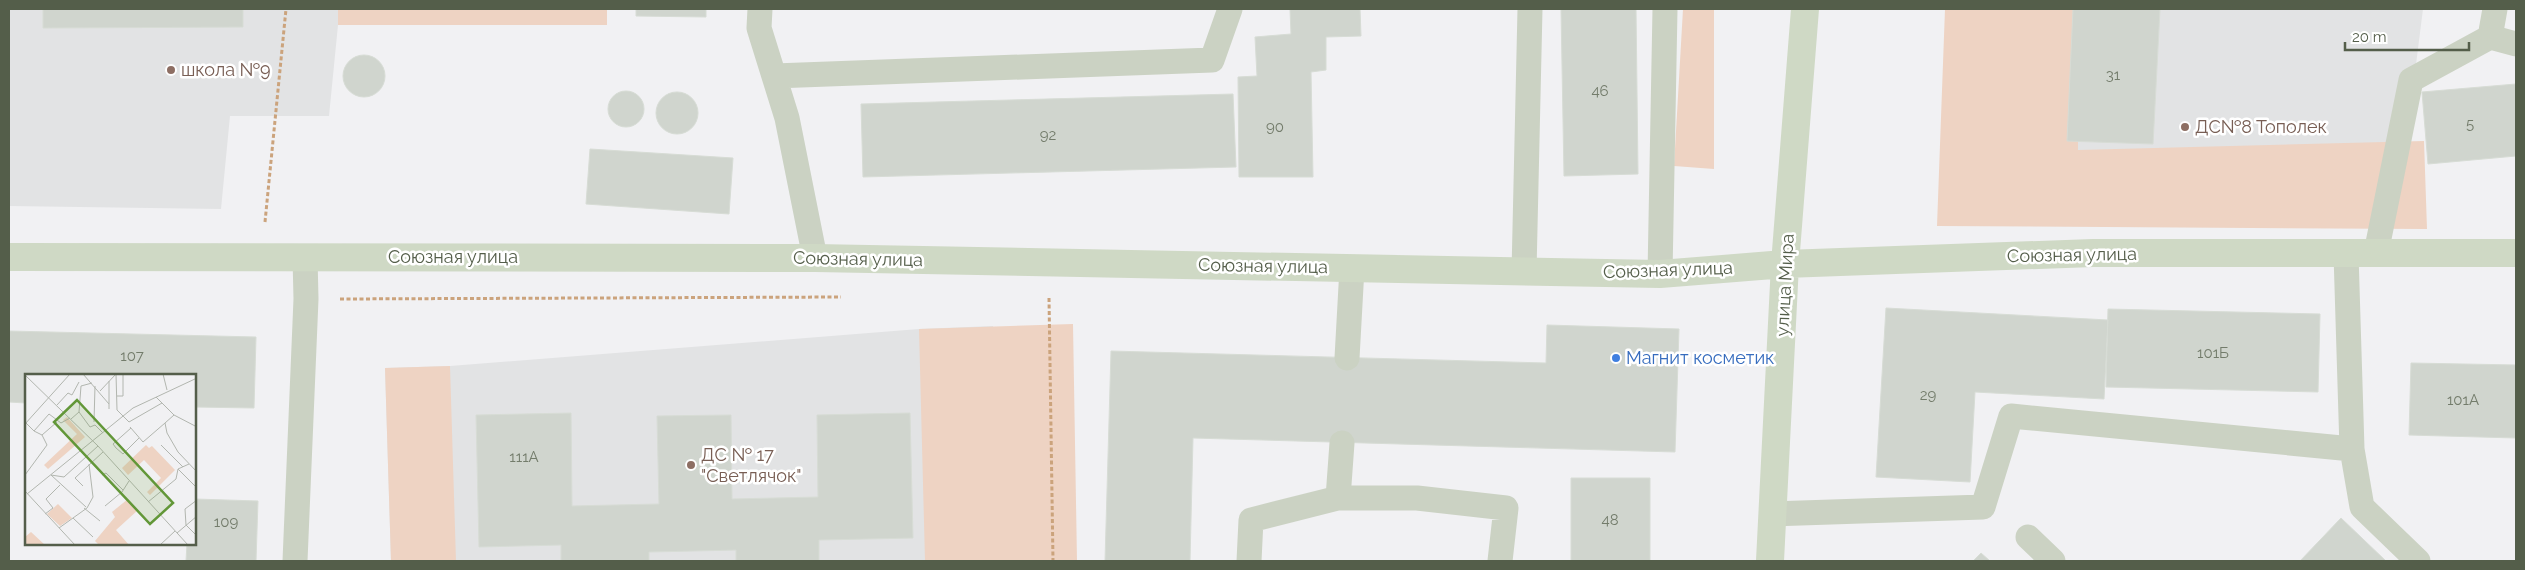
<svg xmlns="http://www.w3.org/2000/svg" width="2525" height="570" viewBox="0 0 2525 570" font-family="Raleway,sans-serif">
  <rect width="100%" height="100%" fill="#f1f1f3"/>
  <path fill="#e2e3e4" d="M9 9H607V25H338L329 116H230L221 209 9 206Z
    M1967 9H2423L2401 183 1960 176Z
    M993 326 995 561H391L385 368 450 366 919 329Z"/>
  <path fill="#eed3c3" d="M338 9H607V25H338Z
    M1683 9H1714V169L1674 166Z
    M1945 9H2078V150L2424 141 2427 229 1937 226Z
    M1073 324 1077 561H925L919 329Z
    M450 366 456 561H391L385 368Z"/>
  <path fill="#d0d5ce" stroke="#d7dcd5" d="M43 9H243V27L43 28Z
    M636 9H706V17L636 16Z
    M1290 9H1360L1361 36 1326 37V70L1311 72 1313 177H1239L1238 77 1257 76 1255 37 1291 34Z
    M1561 9H1636L1638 174 1564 176Z
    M2073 9H2160L2153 144 2067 141Z
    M343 76a21 21 0 1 1 42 0a21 21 0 1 1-42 0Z
    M2516 84V156L2428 164 2422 92Z
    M608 109a18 18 0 1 1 36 0a18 18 0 1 1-36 0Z
    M656 113a21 21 0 1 1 42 0a21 21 0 1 1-42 0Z
    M1233 94 1236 167 863 177 861 104Z
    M590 149 733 158 729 214 586 204Z
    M1886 308 2108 320 2104 399 1975 392 1970 482 1876 477Z
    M2108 309 2320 314 2318 392 2106 387Z
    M1547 325 1679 329 1675 452 1193 438 1190 561H1105L1111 351 1546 363Z
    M9 331 256 337 254 408 195 407V375H26V403L9 402Z
    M2411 363 2516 365V438L2409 435Z
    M571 413 572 506 659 504 657 416 731 415 732 499 818 497 817 415 910 413 913 538 819 540V561H736V550L649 552V561H561V545L479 547 476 415Z
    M1571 478H1650V561H1571Z
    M195 499 258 501 256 561H186L187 544H195Z
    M2341 518 2386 561H2300Z
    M1981 553 1990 561H1973Z"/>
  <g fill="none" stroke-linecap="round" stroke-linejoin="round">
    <path stroke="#cba37c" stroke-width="3" stroke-dasharray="4 2.5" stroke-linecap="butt" d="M265 222 286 9
      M1049 298 1053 561
      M340 299 841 297"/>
    <path stroke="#cbd2c3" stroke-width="25" d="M760 9 759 28 787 118 815 258
      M2490 37 2495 9
      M774 76 1212 60 1230 9
      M2376 253 2411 80 2490 37 2516 44
      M1524 272 1530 9
      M1660 274 1665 9
      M1347 358 1352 268
      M2352 449 2362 507 2418 561
      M1338 498 1342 443
      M1772 514 1983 507 2011 416 2352 449 2346 254
      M2028 537 2053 561
      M295 561 306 299 305 257
      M1249 561 1251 520 1338 498H1417L1506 508 1500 561"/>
    <path stroke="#cfd9c5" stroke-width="28" d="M9 257 815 258 1660 274 1785 264 2093 253H2516
      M1770 561 1785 264 1805 9"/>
  </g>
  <g fill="#8d6e63" stroke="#fff" stroke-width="2">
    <circle cx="171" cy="70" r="5"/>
    <circle cx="2185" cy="127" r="5"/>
    <circle cx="691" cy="465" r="5"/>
  </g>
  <circle fill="#3f7fe0" stroke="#fff" stroke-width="2" cx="1616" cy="358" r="5"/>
  <g text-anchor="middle" stroke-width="5" stroke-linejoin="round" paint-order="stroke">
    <g font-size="15" fill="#737c6b">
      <text x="2113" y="80">31</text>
      <text x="1600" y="96">46</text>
      <text x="2470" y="129">5</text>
      <text x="1275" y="132">90</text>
      <text x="1048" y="140">92</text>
      <text x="2213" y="358">101Б</text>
      <text x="132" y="361">107</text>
      <text x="1928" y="400">29</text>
      <text x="2463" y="405">101А</text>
      <text x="524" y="462">111А</text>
      <text x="1610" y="525">48</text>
      <text x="226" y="527">109</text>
    </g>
    <g font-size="18" fill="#785e54" stroke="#fff" text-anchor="start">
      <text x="181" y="76">школа №9</text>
      <text x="2195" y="133">ДС№8 Тополек</text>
      <text x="701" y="461">ДС № 17<tspan x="701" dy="21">"Светлячок"</tspan></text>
    </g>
    <g font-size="18" fill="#545e4a" stroke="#fff">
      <text transform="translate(2072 255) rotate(-1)" y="6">Союзная улица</text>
      <text x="453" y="263">Союзная улица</text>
      <text transform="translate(858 259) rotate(1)" y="6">Союзная улица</text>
      <text transform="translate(1263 266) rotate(1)" y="6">Союзная улица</text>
      <text transform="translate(1668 270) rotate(-2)" y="6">Союзная улица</text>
      <text transform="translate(1785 285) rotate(-87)" y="6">улица Мира</text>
    </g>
    <g font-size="18" fill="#366cbe" stroke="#fff" text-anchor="start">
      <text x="1626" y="364">Магнит косметик</text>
    </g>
  </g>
  <g transform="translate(25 374)">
    <rect width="171" height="171" fill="#f1f1f3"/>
    <path d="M42 43 60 63 23 95 19 91 52 60 38 46ZM121 71 124 74 127 72 150 96 125 121 122 118 136 104 119 86 103 101 97 94ZM103 125 113 136 91 156 104 171H74L70 167 90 143 87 138ZM33 130 47 144 35 152 22 140ZM6 158 20 171H0V163Z" fill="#eed3c3"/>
    <path fill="none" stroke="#b2b6af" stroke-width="1" d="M58 0 84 30M91 0 92 36 104 48 137 29M138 0 142 16M0 1 73 72 163 171M84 7V35M75 17 91 0M43 19 47 21 54 8M92 22H98V0M131 23 149 41 140 49 142 59 153 78 172 98M32 31 43 19M54 38 56 12 67 9M149 41 172 53M46 45 54 38 65 53 70 51 78 59M69 48 70 12M1 49 9 57 24 40 36 49 45 44M0 50 45 0M105 53 118 68 140 49M106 54 88 70 91 74 98 80 114 64M17 61 32 48M136 71 158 93M153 95 172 114M0 101 22 71 17 61 9 57M26 101 39 103 73 72M26 101 61 133M77 101 81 99 98 116M58 112 50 104 78 78M0 117 50 171M2 120 108 34 172 4M172 126 160 135 161 151 172 162M123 128 151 105 153 95 164 90M80 132 97 118 104 107M59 134 75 147M20 140 28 134 21 125 35 111M48 144 62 134 68 123 64 90M34 154 48 144 68 163M152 159 172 142M135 171 150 157"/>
    <path fill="#629738" fill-opacity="0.15" stroke="#629738" stroke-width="2.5" d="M52 26 148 129 125 150 29 48Z"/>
    <rect width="171" height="171" fill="none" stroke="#545e4a" stroke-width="2.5"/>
  </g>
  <rect width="2525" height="570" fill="none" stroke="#545e4a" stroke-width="20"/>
  <path d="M2345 42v8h124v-8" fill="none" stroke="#545e4a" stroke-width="2.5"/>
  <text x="2352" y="42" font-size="15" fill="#545e4a" stroke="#ffffff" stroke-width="4" paint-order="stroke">20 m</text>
</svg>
